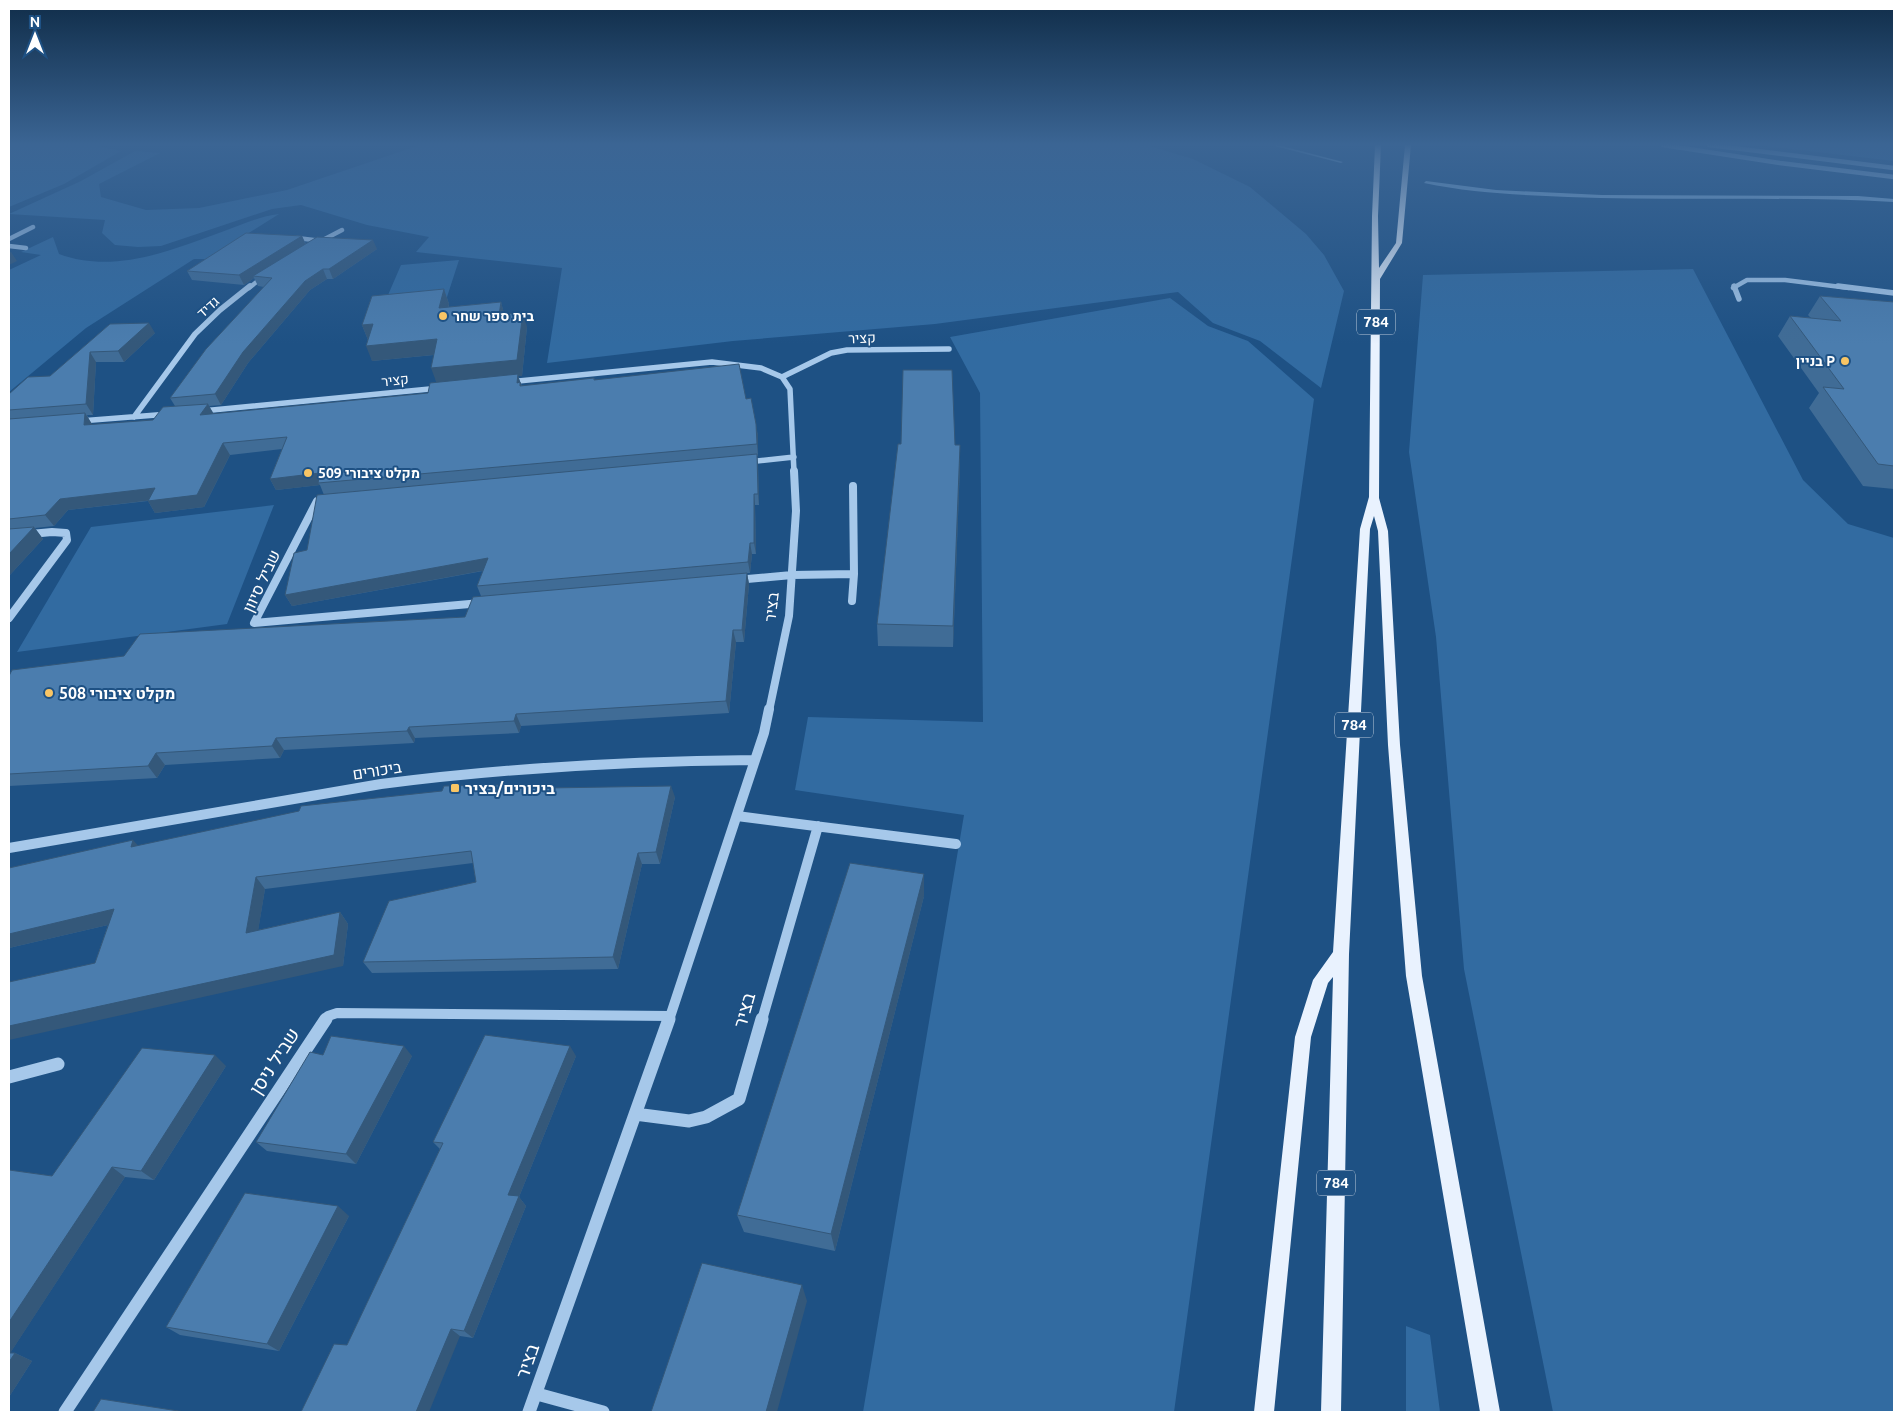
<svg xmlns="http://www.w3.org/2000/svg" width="1903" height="1421" viewBox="0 0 1903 1421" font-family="Ubuntu,Heebo,sans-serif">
  <rect width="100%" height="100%" fill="#1e5184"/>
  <path fill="#326ba1" d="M9 145H92L121 151 64 184 9 207Z
    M420 145H1146L1193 159 1250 187 1306 234 1324 255 1344 291 1321 388 1260 341 1213 323 1178 292 935 324 733 341 547 363 562 268 416 252 429 237 367 225 301 205 272 209 161 246 138 247 115 245 102 233 105 220 9 214 81 181 135 151 160 153 99 184 101 197 146 210 199 208 287 190Z
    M1756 145H1894V161Z
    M279 214 207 259H194L86 328 9 392V270L41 255 21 252 53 237 59 254C116 275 174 249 227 230 244 224 261 216 279 214Z
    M459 260 447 297 385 302 401 265Z
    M1693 269 1803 480 1848 524 1894 538V1412H1553L1464 969 1436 637 1409 452 1423 275Z
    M1170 298 1208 326 1248 341 1314 399 1174 1412H863L964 815 795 790 808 717 983 722 980 393 950 337Z
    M274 505 227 624 17 652 91 527Z
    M1406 1326 1430 1335 1440 1412H1406Z"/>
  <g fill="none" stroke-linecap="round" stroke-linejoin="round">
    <path fill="#99c4eb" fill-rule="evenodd" d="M1271 145H1278L1343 162 1341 163Z
      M1426 181 1496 190 1602 195 1858 196 1894 199V202C1786 196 1677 201 1568 197 1520 195 1471 193 1424 183Z"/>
    <path stroke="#a6c8ea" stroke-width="4.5" d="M1663 145 1780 163 1894 177
      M1709 145 1894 168
      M297 238 322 241
      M9 239 33 227
      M319 242 342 230
      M9 246 26 248
      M249 288 265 275
      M1733 288 1747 280H1785L1849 288"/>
    <path stroke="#a6c8ea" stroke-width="5.5" d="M1734 286 1739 299
      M1838 286 1894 293
      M782 377 831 353 847 350 949 349
      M508 382 712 362 761 368 782 377 790 389 794 472
      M202 411 440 388
      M134 417 195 334 220 310 250 286
      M80 421 169 414
      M747 462 794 457"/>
    <path stroke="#a6c8ea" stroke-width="8" d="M325 500 317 501 254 623 481 603
      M9 536 52 532 66 533 67 540 9 618
      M736 580 792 575 854 574
      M852 601 854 574 853 486
      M769 711 789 616 796 511 794 471"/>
    <path stroke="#a6c8ea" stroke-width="10" d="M737 816 956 844
      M9 848 381 784C505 768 630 761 755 760
      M325 1020 328 1016 337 1013 670 1016
      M669 1020 764 733 769 709
      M762 1020 818 826"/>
    <path stroke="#a6c8ea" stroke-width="13" d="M9 1077 58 1064
      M635 1114 689 1121 706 1117 739 1099 762 1019
      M537 1394 603 1412
      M65 1412 326 1019
      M529 1412 669 1019"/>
    <path fill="#e9f2fe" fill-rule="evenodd" d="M1375 145H1381L1378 216 1379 268 1396 243 1405 145H1411L1402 243 1380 279 1379 498 1388 531 1400 745 1422 976 1500 1412H1480L1406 976 1388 745 1378 531 1374 516 1370 529 1349 954 1341 1412H1321L1333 977 1328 983 1311 1037 1274 1412H1254L1295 1037 1313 980 1333 952 1360 529 1369 497 1372 216Z"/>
  </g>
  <path fill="#406c96" d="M302 236 306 244 377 249 333 279H327L310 290 248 363 221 405 209 406 214 414 428 393 436 382 434 355 372 361 368 340 362 325 444 289 449 304V307L501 302 504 314 527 327 522 376H518L522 386 594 378 595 380 746 399 758 435V456H757L758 465 759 505H755L756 554H752L750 573H747L749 584 744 642H736L729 713 521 726 519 733 415 738 414 743 284 750 280 758 165 765 157 778 9 786V676L465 617 481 596 477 586 483 571 292 606 285 595 307 550 324 495 320 485 276 490 270 479 282 449 230 455 204 507 155 513 148 501 68 510 54 526 35 528 43 539 9 576V394L50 376 110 324 155 333 124 362H96L93 415H87L92 425 153 420 175 406 170 398 264 287 258 286 254 278 244 285 192 280 187 271Z
    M1820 296 1894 302V489L1863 486 1809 408 1819 393 1778 336 1790 316 1811 318 1808 315Z
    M955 445H960V465L953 647 878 646 877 624Z
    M550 788 675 797 660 864H642L618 969 372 973 363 962 476 882 473 863 265 889 258 930 340 912 348 924 343 966 95 963 108 925 9 948V868L139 846Z
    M924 896 835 1251 744 1232 737 1215Z
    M323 1055 412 1056 356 1164 267 1151 256 1142Z
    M576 1056 519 1197 526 1206 473 1338 460 1336 347 1345 440 1149 433 1142Z
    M226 1066 154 1180 125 1177 10 1353H15L32 1361 9 1397V1170L52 1176Z
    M349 1216 279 1351 180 1335 166 1327Z"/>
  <path fill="#34587a" d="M302 236 306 246 253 276 254 278 244 285 239 275Z
    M373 240 377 249 333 279 329 269Z
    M11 252 17 261 9 265V253Z
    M323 269 327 279 310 290 248 363 221 405 215 394 243 352 305 281Z
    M444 289 449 304 445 323 439 308Z
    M501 302 505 317 499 315Z
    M523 312 527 327 522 376H518L524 393 437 384 431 368Z
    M149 323 155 333 124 362 118 351Z
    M373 324 368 340 362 325Z
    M437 339 443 354 372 361 366 346Z
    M90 352 96 362 93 415 86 404Z
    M208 404 214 415H200Z
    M85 413 92 424V436L84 425Z
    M756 424 758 435V456L757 444Z
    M223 443 230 455 204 507 155 513 148 501Z
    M960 445V465L953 647V626Z
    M757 454 758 465 759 505 758 494Z
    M320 473 318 483 320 485 276 490 270 479Z
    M155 488 162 499 68 510 54 526 45 515 60 499Z
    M754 494 755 505 756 554 754 543Z
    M34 527 43 539 9 576V554Z
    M750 543 752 554 750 573 748 562Z
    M488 558 492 569 292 606 285 595Z
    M747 573 749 584 744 642 742 630Z
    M733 630 736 642 729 713 726 701Z
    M516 714 521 726 519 733 514 721Z
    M409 727 415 738 414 743 407 731Z
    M276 738 284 750 280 758 272 746Z
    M156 753 165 765 157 778 148 766Z
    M671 786 675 797 660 864 656 852Z
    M133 840 144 852 131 847Z
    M638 853 642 864 618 969 613 957Z
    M924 874V896L835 1251 831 1234Z
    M256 877 265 889 256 944 246 933Z
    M114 909 125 921 9 948V934Z
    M340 912 348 924 343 966 9 1040V1026Z
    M404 1046 412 1056 356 1164 346 1154Z
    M570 1046 576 1056 519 1197 526 1206 473 1338 464 1331 508 1195Z
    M215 1055 226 1066 154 1180 141 1171Z
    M112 1167 125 1177 9 1355V1322Z
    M338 1206 349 1216 279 1351 267 1344Z
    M802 1285 807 1301 777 1412H766Z
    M451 1329 460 1336 429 1412H416Z
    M15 1353 32 1361 9 1397V1362Z"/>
  <path fill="#4b7dae" stroke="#34587a" d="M246 233 302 236 239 275 187 271Z
    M317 237 373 240 329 269H323L305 281 243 352 215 394 170 398 206 349 272 278 253 276Z
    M444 289 439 308 501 302 499 315 523 312 517 360 431 368 437 339 366 346 373 324 362 325 372 296Z
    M1820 296 1894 302V466L1878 464 1823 387 1844 389 1790 316 1841 321Z
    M149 323 118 351 90 352 86 404 9 410V394L28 377 50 376 110 324Z
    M739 364 746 399 751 398 756 424 757 444 318 483 320 473 270 479 287 437 223 443 197 495 148 501 155 488 60 499 45 515 9 519V419L85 413 84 425 153 420 163 407 208 404 200 415 428 393 430 383 518 374 517 383 520 382V386L594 378V380Z
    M903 370H952L955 445H960L953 626 877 624 898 444H901Z
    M757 454 758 494H754V543H750L748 562 477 586 488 558 285 595 294 553 307 550 317 495Z
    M34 527 9 554V529Z
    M747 573 742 630H733L726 701 516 714 514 721 409 727 407 731 276 738 272 746 156 753 148 766 9 774V676L12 670 124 656 140 634 465 617 473 597Z
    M548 784 547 788 671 786 656 852 638 853 613 957 363 962 389 901 476 882 471 851 256 877 246 933 340 912 334 955 9 1026V982L95 963 114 909 9 934V868L133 840 131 847 299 811 301 806 442 791 444 786Z
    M850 863 924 874 831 1234 737 1215Z
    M485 1035 570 1046 508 1195 519 1196 464 1331 451 1329 416 1412H301L334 1344 347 1345 443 1143 433 1142Z
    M331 1036 404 1046 346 1154 256 1142 310 1052 323 1055Z
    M142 1048 215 1055 141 1171 112 1167 9 1322V1170L52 1176Z
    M245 1193 338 1206 267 1344 166 1327Z
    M702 1263 802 1285 766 1412H651Z
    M9 1353H15L9 1362Z
    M101 1399 185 1412H93Z"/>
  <linearGradient id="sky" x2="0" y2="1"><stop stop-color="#102d49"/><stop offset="0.42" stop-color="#3b6594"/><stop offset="1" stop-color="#3b6594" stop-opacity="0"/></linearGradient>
  <rect width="1903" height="344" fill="url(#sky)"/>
  <g fill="#f8c565" stroke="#1e5184" stroke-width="2">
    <circle cx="443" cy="316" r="5"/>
    <circle cx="1845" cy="361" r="5"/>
    <circle cx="308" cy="473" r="5"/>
    <circle cx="49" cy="693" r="5"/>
    <rect x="450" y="783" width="10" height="10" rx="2.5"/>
  </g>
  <g text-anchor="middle" stroke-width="4" stroke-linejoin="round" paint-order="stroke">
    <g font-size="14" fill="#fff" stroke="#1e5184">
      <text transform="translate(208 307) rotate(-42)" y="5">גדיד</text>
      <text transform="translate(862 338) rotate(-2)" y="5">קציר</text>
      <text transform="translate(395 380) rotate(-6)" y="5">קציר</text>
    </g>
    <g font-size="14" font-weight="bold" fill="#fff" stroke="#1e5184" text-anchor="start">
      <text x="453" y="321">בית ספר שחר</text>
      <text x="1835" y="366" text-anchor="end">בניין P</text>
      <text x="318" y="478">מקלט ציבורי 509</text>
    </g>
    <g fill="#1e5184" stroke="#bccbda" stroke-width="1">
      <rect x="1357" y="309.5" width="38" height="25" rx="4"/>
      <rect x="1335" y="712.5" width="38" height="25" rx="4"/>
      <rect x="1317" y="1170.5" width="38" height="25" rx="4"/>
    </g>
    <g font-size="15" font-weight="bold" fill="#fff">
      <text x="1376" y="327">784</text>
      <text x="1354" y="730">784</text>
      <text x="1336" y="1188">784</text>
    </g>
    <g font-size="16" fill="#fff" stroke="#1e5184">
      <text transform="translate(261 581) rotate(-65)" y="6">שביל סיוון</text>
      <text transform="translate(771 607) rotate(-83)" y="6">בציר</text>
      <text transform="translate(377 770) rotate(-9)" y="6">ביכורים</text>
    </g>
    <g font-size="16" font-weight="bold" fill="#fff" stroke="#1e5184" text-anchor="start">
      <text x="59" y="699">מקלט ציבורי 508</text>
      <text x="465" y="794">ביכורים/בציר</text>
    </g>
    <g font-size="19" fill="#fff" stroke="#1e5184">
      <text transform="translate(744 1010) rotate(-74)" y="7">בציר</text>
      <text transform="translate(274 1061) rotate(-57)" y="7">שביל ניסן</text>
      <text transform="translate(527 1361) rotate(-71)" y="7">בציר</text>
    </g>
  </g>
  <rect width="1903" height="1421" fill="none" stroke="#ffffff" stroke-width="20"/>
  <g transform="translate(35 35)" stroke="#1e5184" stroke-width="4" paint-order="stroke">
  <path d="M0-4L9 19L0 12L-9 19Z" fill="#ffffff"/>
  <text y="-8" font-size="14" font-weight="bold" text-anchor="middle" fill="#ffffff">N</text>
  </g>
</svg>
